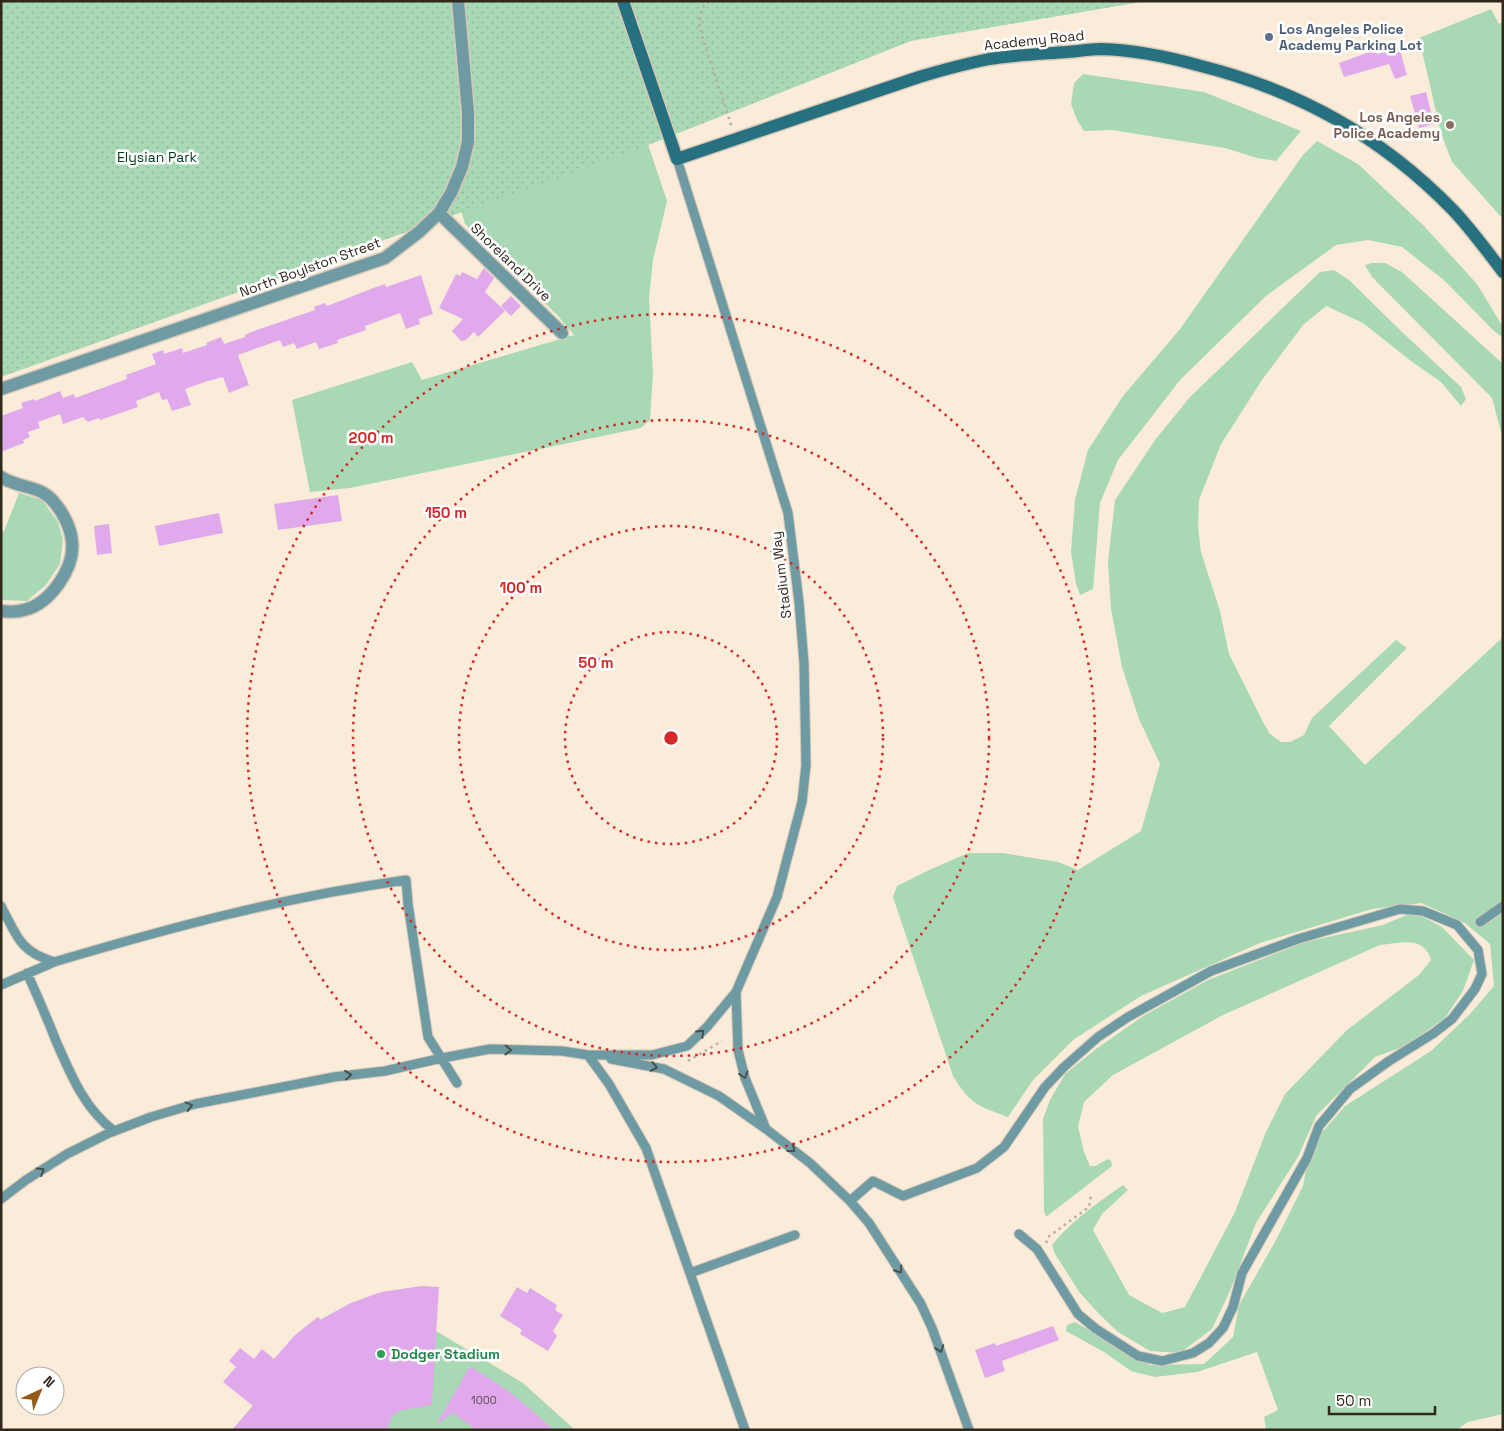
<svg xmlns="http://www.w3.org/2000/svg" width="1504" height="1431" viewBox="0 0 1504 1431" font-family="'Space Grotesk',sans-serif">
  <defs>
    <pattern id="park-dots" width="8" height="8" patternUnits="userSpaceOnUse" patternTransform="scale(1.25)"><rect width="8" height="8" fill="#a9d8b4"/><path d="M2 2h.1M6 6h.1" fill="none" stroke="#92b99a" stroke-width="1.8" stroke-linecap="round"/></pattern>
  </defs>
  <rect width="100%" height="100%" fill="#fbecda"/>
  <path fill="#a9d8b4" d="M600 1 667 201 653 260 649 298 653 374 650 420 641 428 350 488 310 492 292 400 412 362 422 380 574 335 558 316 465 224 459 204Z
    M1491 9 1499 24 1503 22V219L1452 162 1441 133 1419 38Z
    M1083 74 1204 92 1301 131 1276 161 1257 158 1225 148 1112 130 1084 131 1077 120 1071 104 1074 83Z
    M1317 141 1358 164 1424 226 1477 284 1503 327V338L1493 330 1445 281 1402 247 1368 240 1336 245 1266 296 1180 380 1118 460 1100 503 1093 589 1080 595 1076 584 1071 552 1075 500 1088 450 1123 396 1180 329 1303 155Z
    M1372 263H1385L1402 272 1503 364V439L1492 398 1372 277 1365 265Z
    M1334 270 1349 280 1401 331 1461 387 1466 399 1461 406 1441 382 1411 361 1363 323 1326 306 1303 325 1262 380 1221 444 1199 500 1198 527 1201 552 1220 611 1229 654 1263 722 1270 734 1281 742H1290L1304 735 1312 718 1396 640 1407 648 1329 726 1365 765 1503 637V1414L1468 1422 1456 1430H1266L1264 1417 1278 1410 1257 1352 1197 1372 1155 1377 1131 1371 1104 1352 1066 1331 1067 1325 1075 1322 1150 1365 1204 1364 1233 1337 1239 1305 1276 1240 1303 1186 1311 1145 1345 1106 1431 1051 1470 1014 1494 986 1490 944 1465 923 1421 903 1372 909 1260 943 1141 996 1073 1040 1033 1080 1008 1117C978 1106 971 1105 953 1076L893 897 897 886 927 871 968 853H1003L1058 862 1078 870 1141 831 1160 764 1139 719 1122 667 1111 609 1108 562 1115 500 1155 440 1190 397 1320 272Z
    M19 493 42 500 58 522 63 540 60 564 46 585 27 601 1 600V532L4 531Z
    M1414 912 1442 927 1474 960 1463 991 1445 1018 1405 1046 1375 1057 1316 1116 1298 1157 1256 1223 1230 1291 1212 1329 1180 1353 1150 1351 1118 1332 1100 1315 1080 1293 1055 1254 1052 1245C1070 1222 1100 1201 1123 1185L1128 1190 1102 1214 1093 1230 1129 1295 1162 1313 1185 1307 1235 1212 1266 1132 1285 1094 1347 1030 1419 975 1431 960C1424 935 1400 943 1380 945L1223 1015 1113 1075 1084 1102 1078 1126 1084 1152 1090 1166H1095L1108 1159 1111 1161 1112 1166 1046 1217 1044 1211 1043 1119 1050 1100 1065 1074 1096 1049 1143 1016 1208 980 1305 942 1383 925Z
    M424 1286 436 1331 523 1383 575 1430H232L293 1359 294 1336 318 1317 321 1320C353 1299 386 1290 424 1286Z"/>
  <path fill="url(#park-dots)" d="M1 1H1147L911 41 633 151 1 377Z"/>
  <path fill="#e0a9ec" d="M1399 47 1407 75 1395 79 1389 64 1344 77 1339 63 1375 50 1377 54Z
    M1426 92 1434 124 1419 128 1410 96Z
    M484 268 494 278 485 292 505 311 478 337 474 332 466 340 461 341 452 331 463 319 439 308 456 274 460 276 462 272 477 279Z
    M421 275 433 314 419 319 420 324 406 329 400 313 365 326 366 330 337 340 338 343 319 349 316 342 297 349 294 343 283 347 280 340 238 355 249 385 229 393 223 377 208 381 185 389 191 405 172 411 167 399 162 400 159 392 136 401 138 407 100 420 99 418 88 422 83 417 63 424 60 414 38 422 40 428 28 432 30 437 23 440 24 443 1 452V416L23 408 21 403 34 399 35 401 60 391 63 398 74 394 75 398 127 379 126 375 156 364 152 354 163 350 164 354 182 348 183 353 207 345 206 343 221 337 224 344 245 337V335L251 332 315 310 314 307 325 303 327 306 376 287 385 284 386 287Z
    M511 296 521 306 511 316 501 306Z
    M338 495 342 521 278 530 274 504Z
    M219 513 223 533 159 546 155 526Z
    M109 524 112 553 97 555 94 526Z
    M424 1286 439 1287 432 1405 403 1410 393 1415 386 1430H232L253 1406 223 1382 236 1367 229 1361 240 1348 254 1359 262 1349 274 1359 294 1336 318 1317 320 1320 351 1303 381 1292Z
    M517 1287 527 1293 530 1288 557 1305 555 1310 563 1315 553 1331 557 1336 548 1351 520 1334 522 1330 500 1316Z
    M1053 1326 1059 1340 1002 1361 1005 1371 985 1378 975 1350 995 1343 996 1346Z
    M470 1366 510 1392 554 1430H476L453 1413 436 1425Z"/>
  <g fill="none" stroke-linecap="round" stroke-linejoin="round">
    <defs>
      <path id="lane" d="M1 906C17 936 19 951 54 962 172 927 284 897 406 880L408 904 428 1037 457 1083
        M1480 922 1503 906
        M27 973C37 995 47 1018 56 1041 71 1075 84 1108 114 1131
        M1 985 54 962
        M736 992 738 1050 745 1078 766 1129
        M588 1055H652L687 1046 707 1027 736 992 777 897 802 802 806 765 804 663 799 602 788 513 677 159
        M611 1059 664 1069 719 1096 766 1129 810 1163 850 1201 869 1223 921 1304 932 1328 969 1430
        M1 1199 26 1180 67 1154 109 1133 151 1117 195 1104 334 1077 385 1071 442 1058 490 1049 562 1051 588 1055 609 1084 646 1148 745 1430
        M850 1201 873 1181 903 1196 977 1168 1004 1147 1045 1087 1064 1067 1098 1037 1128 1017 1211 971 1298 939 1400 909 1423 911 1457 925 1478 950 1482 974 1475 989 1452 1019 1434 1033 1389 1061 1350 1089 1319 1126 1307 1158 1242 1273 1233 1307 1223 1328 1209 1343 1193 1353 1162 1361 1138 1356 1096 1329 1078 1314 1037 1249 1019 1234
        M690 1273 795 1235"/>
      <path id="street" d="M439 213 562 333
        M1 389 385 258 419 232 439 213 451 193 462 167 468 142V112L458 1
        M1 477C17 488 40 485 53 501 63 512 71 528 72 542 75 568 50 604 24 610 17 612 9 612 1 611"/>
      <path id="secondary" d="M623 1 677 159 919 77C942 70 965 64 989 59 1015 55 1041 54 1067 52 1079 51 1090 49 1101 49 1135 50 1169 57 1201 66 1300 91 1382 137 1453 210 1471 229 1487 251 1503 272"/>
    </defs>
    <use href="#lane" stroke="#d7c9b8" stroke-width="11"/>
    <use href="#street" stroke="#d7c9b8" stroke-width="15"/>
    <use href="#secondary" stroke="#d7c9b8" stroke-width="15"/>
    <path stroke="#bbae9e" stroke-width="2.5" stroke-dasharray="2.5 4" stroke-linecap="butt" d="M709 1 702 8 699 21 703 39 732 128
      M688 1061 722 1041
      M1046 1243 1048 1237 1089 1207 1091 1196"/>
    <use href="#lane" stroke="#6e9aa4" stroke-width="9"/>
    <use href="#street" stroke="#6e9aa4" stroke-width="12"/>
    <use href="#secondary" stroke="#277080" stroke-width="12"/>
  </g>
  <defs><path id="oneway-chevron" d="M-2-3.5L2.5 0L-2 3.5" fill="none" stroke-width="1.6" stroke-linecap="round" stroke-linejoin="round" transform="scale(1.25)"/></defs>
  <g stroke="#46504c">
    <use href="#oneway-chevron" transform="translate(701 1033) rotate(-44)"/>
    <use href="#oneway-chevron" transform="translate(508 1050) rotate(1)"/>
    <use href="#oneway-chevron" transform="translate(654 1067) rotate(11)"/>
    <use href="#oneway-chevron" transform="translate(348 1075) rotate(-6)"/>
    <use href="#oneway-chevron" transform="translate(744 1075) rotate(73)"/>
    <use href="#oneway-chevron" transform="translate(189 1106) rotate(-15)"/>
    <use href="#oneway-chevron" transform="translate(792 1149) rotate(38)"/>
    <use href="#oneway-chevron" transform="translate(41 1171) rotate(-32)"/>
    <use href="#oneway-chevron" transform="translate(899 1270) rotate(57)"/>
    <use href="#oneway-chevron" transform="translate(940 1349) rotate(70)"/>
  </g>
  <g fill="none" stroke="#d62828" stroke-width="2.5" stroke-dasharray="2.5 5">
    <circle cx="671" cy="738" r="106"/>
    <circle cx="671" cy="738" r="212"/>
    <circle cx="671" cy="738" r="318"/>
    <circle cx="671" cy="738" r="424"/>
  </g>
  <circle fill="#5c6f8a" stroke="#fff" stroke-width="2" cx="1269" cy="37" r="5"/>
  <circle fill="#8d6e63" stroke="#fff" stroke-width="2" cx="1450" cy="125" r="5"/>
  <circle fill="#2e9e5b" stroke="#fff" stroke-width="2" cx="381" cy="1354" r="5"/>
  <g text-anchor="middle" stroke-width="5" stroke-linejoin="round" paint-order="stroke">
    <g font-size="11" fill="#5d4850">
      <text x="484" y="1404">1000</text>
    </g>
    <g font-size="14" font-weight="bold" fill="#4e5e75" stroke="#fff" text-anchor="start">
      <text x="1279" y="34">Los Angeles Police<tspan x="1279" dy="16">Academy Parking Lot</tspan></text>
    </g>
    <g font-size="14" fill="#31281c" stroke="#fff">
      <text transform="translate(1034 40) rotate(-6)" y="5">Academy Road</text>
      <text transform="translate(511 262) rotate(44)" y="5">Shoreland Drive</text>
      <text transform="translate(310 267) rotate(-20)" y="5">North Boylston Street</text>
      <text transform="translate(781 575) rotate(-97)" y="5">Stadium Way</text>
    </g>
    <g font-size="14" font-weight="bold" fill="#785e54" stroke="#fff" text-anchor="end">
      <text x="1440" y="122">Los Angeles<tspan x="1440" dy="16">Police Academy</tspan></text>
    </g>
    <g font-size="14" fill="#003c19" stroke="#fff">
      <text x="157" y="162">Elysian Park</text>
    </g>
    <g font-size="14" font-weight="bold" fill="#27864d" stroke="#fff" text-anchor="start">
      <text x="391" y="1359">Dodger Stadium</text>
    </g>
  </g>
  <circle cx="671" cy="738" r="8" fill="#d62828" stroke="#fff" stroke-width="2.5"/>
  <g font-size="15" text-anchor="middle" font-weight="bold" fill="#d62828" stroke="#fff" stroke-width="5" stroke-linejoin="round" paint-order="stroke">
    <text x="371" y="443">200 m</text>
    <text x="446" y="518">150 m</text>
    <text x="521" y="593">100 m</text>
    <text x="596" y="668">50 m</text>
  </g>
  <rect width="1504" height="1431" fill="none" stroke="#31281c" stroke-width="5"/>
  <g transform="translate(40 1391) rotate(44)"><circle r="24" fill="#ffffff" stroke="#ada9a4"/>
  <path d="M0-4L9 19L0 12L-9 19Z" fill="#945a16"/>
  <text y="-8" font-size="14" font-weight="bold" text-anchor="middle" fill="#31281c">N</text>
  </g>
  <path d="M1329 1406v8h106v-8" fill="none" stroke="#31281c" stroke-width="2.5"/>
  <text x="1336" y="1406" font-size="15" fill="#31281c" stroke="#ffffff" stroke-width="4" paint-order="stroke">50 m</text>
</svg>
